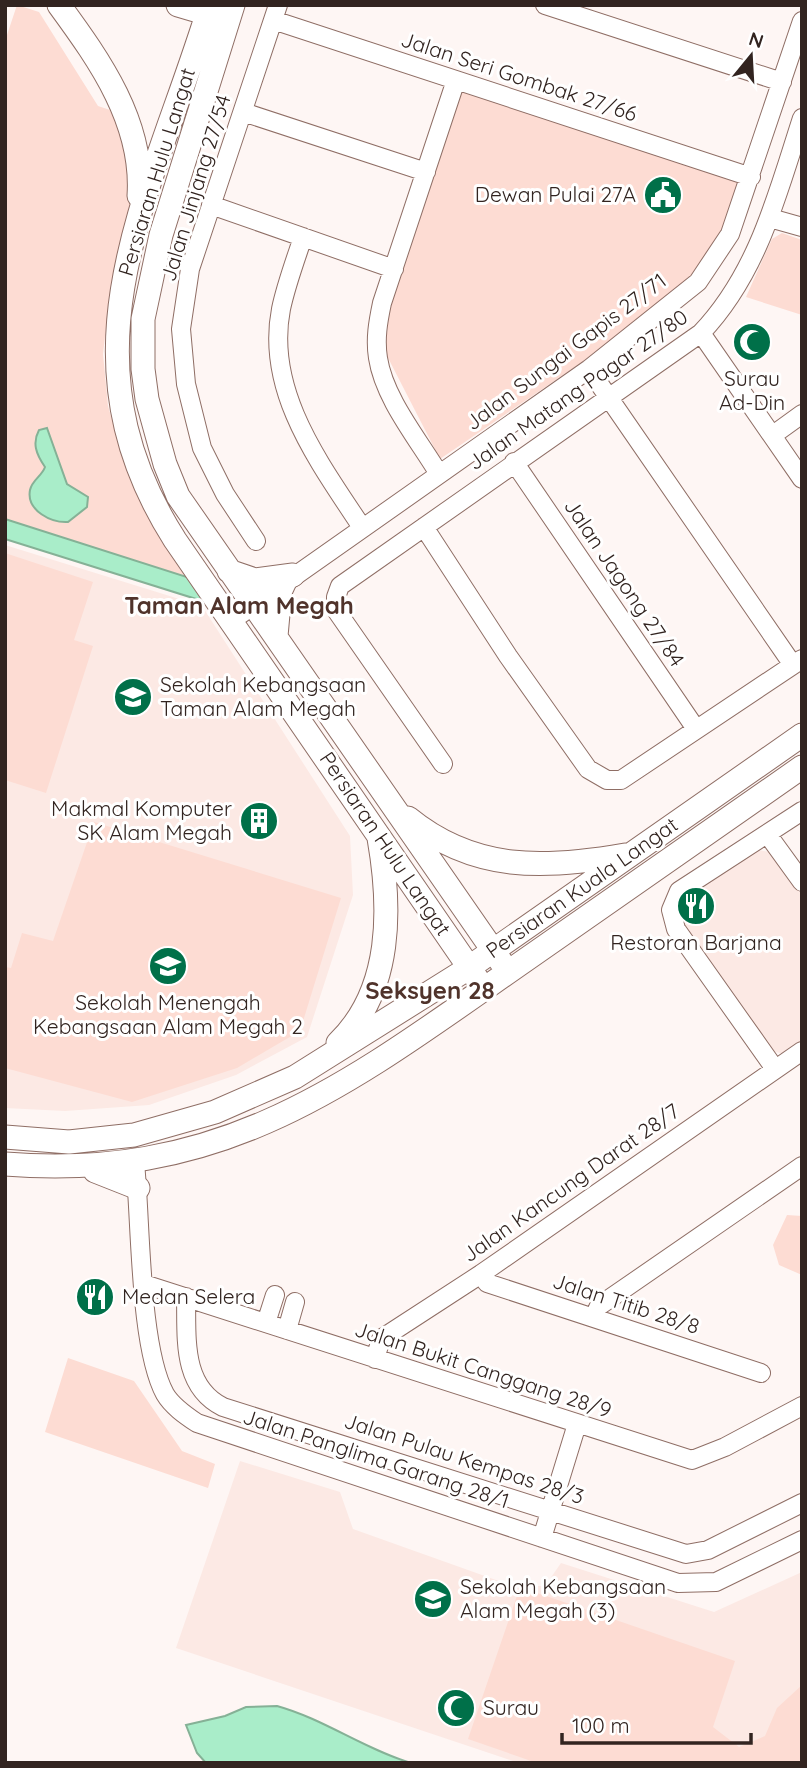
<svg xmlns="http://www.w3.org/2000/svg" width="807" height="1768" viewBox="0 0 807 1768" font-family="Quicksand,sans-serif">
  <rect width="100%" height="100%" fill="#fef6f4"/>
  <path fill="#fce9e4" d="M5 545 202 606 350 836 353 895 307 1037 236 1075 149 1105 65 1111 5 1108Z
    M757 850 776 853 802 890V1042L784 1054 768 1050 678 919 681 900Z
    M240 1461 340 1492 353 1529 513 1586H545L561 1563 714 1612 802 1572V1763H519L176 1648Z"/>
  <path fill="#fddcd3" d="M17 5 39 12 98 106 116 112 134 189 110 294 103 354 108 406 123 457 149 514 190 578 5 519V41Z
    M460 89 742 179 723 233 690 277 582 362 440 459 385 352 390 306Z
    M782 233 802 240V315L746 297 772 239Z
    M5 553 93 582 74 640 93 646 46 793 5 780Z
    M94 822 341 898 300 1031 237 1068 132 1102 5 1068V967L11 968 22 933 53 941Z
    M787 1215 802 1216V1275L779 1265 773 1245Z
    M68 1358 134 1381 182 1451 215 1464 208 1488 45 1432Z
    M520 1587 735 1661 713 1727 739 1747 765 1736 777 1708 802 1685V1763H537L468 1739Z"/>
  <path fill="#a9edc9" stroke="#85b196" stroke-width="2" d="M47 428 67 484 88 497 87 507 68 522C52 523 26 511 30 490 32 480 42 476 45 467 36 454 32 443 39 430Z
    M5 519 190 578 209 603 5 539Z
    M277 1706C324 1719 364 1749 411 1763H206L197 1753 186 1725 225 1716 246 1707Z"/>
  <g fill="none" stroke-linecap="round" stroke-linejoin="round">
    <defs>
      <path id="minor" d="M545 5 782 82
        M273 20 751 177
        M243 112 426 172
        M211 205 394 269
        M770 218 802 227
        M303 237C295 261 286 285 281 309 265 391 319 462 361 526
        M701 333 802 479
        M589 369 793 665
        M773 435 802 414
        M514 462 696 729
        M439 474C418 439 384 398 378 358 375 339 378 322 382 303L456 80
        M424 527 508 656 588 769 607 780H621L802 659
        M256 541 225 494 202 448 186 384 181 329 190 269 278 5
        M231 621 589 369 698 282 730 234 802 21
        M443 764 336 610V597L340 586 701 333C758 273 777 195 802 118
        M768 835 802 882
        M775 1069 676 929 671 910 679 891 802 811
        M135 1163C141 1221 139 1346 165 1394 172 1406 185 1415 197 1423L678 1583 716 1582 802 1540
        M481 1274 487 1283 761 1373
        M144 1284 692 1460 725 1447 802 1406
        M186 1297C187 1337 181 1386 223 1407L686 1554 708 1550 802 1503
        M594 1317 599 1306 802 1166
        M266 1323 275 1295
        M287 1330 295 1302
        M375 1359 381 1339 481 1274 802 1051
        M542 1538 577 1424"/>
      <path id="major" d="M59 5C100 61 144 123 139 196
        M178 5 222 18
        M210 5C152 195 54 350 175 540L484 989
        M233 5 161 235 143 319V369L147 399 165 464 178 496 508 972
        M229 571 255 580 293 575
        M276 636 280 592 286 579
        M408 818C474 872 545 869 625 855
        M338 1043C393 990 391 907 379 838
        M5 1137 69 1142 134 1135 215 1112 295 1077 464 971 802 735
        M5 1164C226 1182 352 1081 524 961 616 896 709 832 802 767
        M95 1171 138 1188"/>
    </defs>
    <use href="#minor" stroke="#8f6e65" stroke-width="20"/>
    <use href="#major" stroke="#8f6e65" stroke-width="25"/>
    <use href="#minor" stroke="#fff" stroke-width="18"/>
    <use href="#major" stroke="#fff" stroke-width="23"/>
  </g>
  <defs>
    <symbol id="civic-disc" viewBox="-11 -11 22 22"><circle r="9.5" fill="#007049" stroke="#fff"/><path d="M-.6-6.5H3V-4.5H.6V-3L4-1V1h2V6H-6V1h2V-1L-.6-3ZM-1.2 2.5V6h2.4V2.5Z" fill="#fff"/></symbol>
    <symbol id="mosque-disc" viewBox="-11 -11 22 22"><circle r="9.5" fill="#007049" stroke="#fff"/><path d="M3.5-4.9A6 6 0 1 0 3.5 4.9A5 5 0 1 1 3.5-4.9Z" fill="#fff"/></symbol>
    <symbol id="school-disc" viewBox="-11 -11 22 22"><circle r="9.5" fill="#007049" stroke="#fff"/><path d="M0-5L7-2L0 1L-7-2ZM-4 1L0 2.5L4 1V4Q0 6-4 4Z" fill="#fff"/></symbol>
    <symbol id="building-disc" viewBox="-11 -11 22 22"><circle r="9.5" fill="#007049" stroke="#fff"/><path d="M-4-6H4V6H1V3H-1V6H-4ZM-2.5-4.3h1.7v1.8h-1.7ZM.8-4.3h1.7v1.8H.8ZM-2.5-1h1.7V.8h-1.7ZM.8-1h1.7V.8H.8Z" fill="#fff"/></symbol>
    <symbol id="restaurant-disc" viewBox="-11 -11 22 22"><circle r="9.5" fill="#007049" stroke="#fff"/><path d="M-5-6h1v4h1v-4h1v4h1v-4h1v5L-1.5 .5V6h-2V.5L-5-1ZM5-6V6H3V1.5H1.5Q1.5-4 5-6Z" fill="#fff"/></symbol>
  </defs>
  <g fill-rule="evenodd">
    <use href="#civic-disc" x="641" y="173" width="44" height="44"/>
    <use href="#mosque-disc" x="730" y="320" width="44" height="44"/>
    <use href="#school-disc" x="111" y="675" width="44" height="44"/>
    <use href="#building-disc" x="237" y="799" width="44" height="44"/>
    <use href="#restaurant-disc" x="674" y="884" width="44" height="44"/>
    <use href="#school-disc" x="146" y="944" width="44" height="44"/>
    <use href="#restaurant-disc" x="73" y="1275" width="44" height="44"/>
    <use href="#school-disc" x="411" y="1577" width="44" height="44"/>
    <use href="#mosque-disc" x="434" y="1686" width="44" height="44"/>
  </g>
  <g text-anchor="middle" stroke-width="6" stroke-linejoin="round" paint-order="stroke">
    <g font-size="21" fill="#322420" stroke="#fff">
      <text transform="translate(519 77) rotate(18)" y="7">Jalan Seri Gombak 27/66</text>
      <text transform="translate(157 172) rotate(-73)" y="7">Persiaran Hulu Langat</text>
      <text transform="translate(196 188) rotate(-73)" y="7">Jalan Jinjang 27/54</text>
      <text transform="translate(566 352) rotate(-37)" y="7">Jalan Sungai Gapis 27/71</text>
      <text transform="translate(578 390) rotate(-35)" y="7">Jalan Matang Pagar 27/80</text>
      <text transform="translate(624 583) rotate(56)" y="7">Jalan Jagong 27/84</text>
      <text transform="translate(385 844) rotate(56)" y="7">Persiaran Hulu Langat</text>
      <text transform="translate(582 888) rotate(-35)" y="7">Persiaran Kuala Langat</text>
      <text transform="translate(571 1183) rotate(-35)" y="7">Jalan Kancung Darat 28/7</text>
      <text transform="translate(626 1304) rotate(18)" y="7">Jalan Titib 28/8</text>
      <text transform="translate(483 1370) rotate(18)" y="7">Jalan Bukit Canggang 28/9</text>
      <text transform="translate(376 1459) rotate(18)" y="7">Jalan Panglima Garang 28/1</text>
      <text transform="translate(464 1459) rotate(18)" y="7">Jalan Pulau Kempas 28/3</text>
    </g>
    <g font-size="21" fill="#322420" stroke="#fff" text-anchor="start">
      <text x="636" y="202" text-anchor="end">Dewan Pulai 27A</text>
      <text x="752" y="386" text-anchor="middle">Surau<tspan x="752" dy="24">Ad-Din</tspan></text>
      <text x="160" y="692">Sekolah Kebangsaan<tspan x="160" dy="24">Taman Alam Megah</tspan></text>
      <text x="232" y="816" text-anchor="end">Makmal Komputer<tspan x="232" dy="24">SK Alam Megah</tspan></text>
      <text x="696" y="950" text-anchor="middle">Restoran Barjana</text>
      <text x="168" y="1010" text-anchor="middle">Sekolah Menengah<tspan x="168" dy="24">Kebangsaan Alam Megah 2</tspan></text>
      <text x="122" y="1304">Medan Selera</text>
      <text x="460" y="1594">Sekolah Kebangsaan<tspan x="460" dy="24">Alam Megah (3)</tspan></text>
      <text x="483" y="1715">Surau</text>
    </g>
    <g font-size="24" font-weight="bold" fill="#50332b" stroke="#fff">
      <text x="239" y="614">Taman Alam Megah</text>
      <text x="430" y="999">Seksyen 28</text>
    </g>
  </g>
  <rect width="807" height="1768" fill="none" stroke="#322420" stroke-width="14"/>
  <g transform="translate(751 56) rotate(18)" stroke="#ffffff" stroke-width="5" paint-order="stroke">
  <path d="M0-5L12 26L0 18L-12 26Z" fill="#322420"/>
  <text y="-10" font-size="19" font-weight="bold" text-anchor="middle" fill="#322420">N</text>
  </g>
  <path d="M562 1733v10h189v-10" fill="none" stroke="#322420" stroke-width="3.5"/>
  <text x="572" y="1733" font-size="21" fill="#322420" stroke="#ffffff" stroke-width="5" paint-order="stroke">100 m</text>
</svg>
